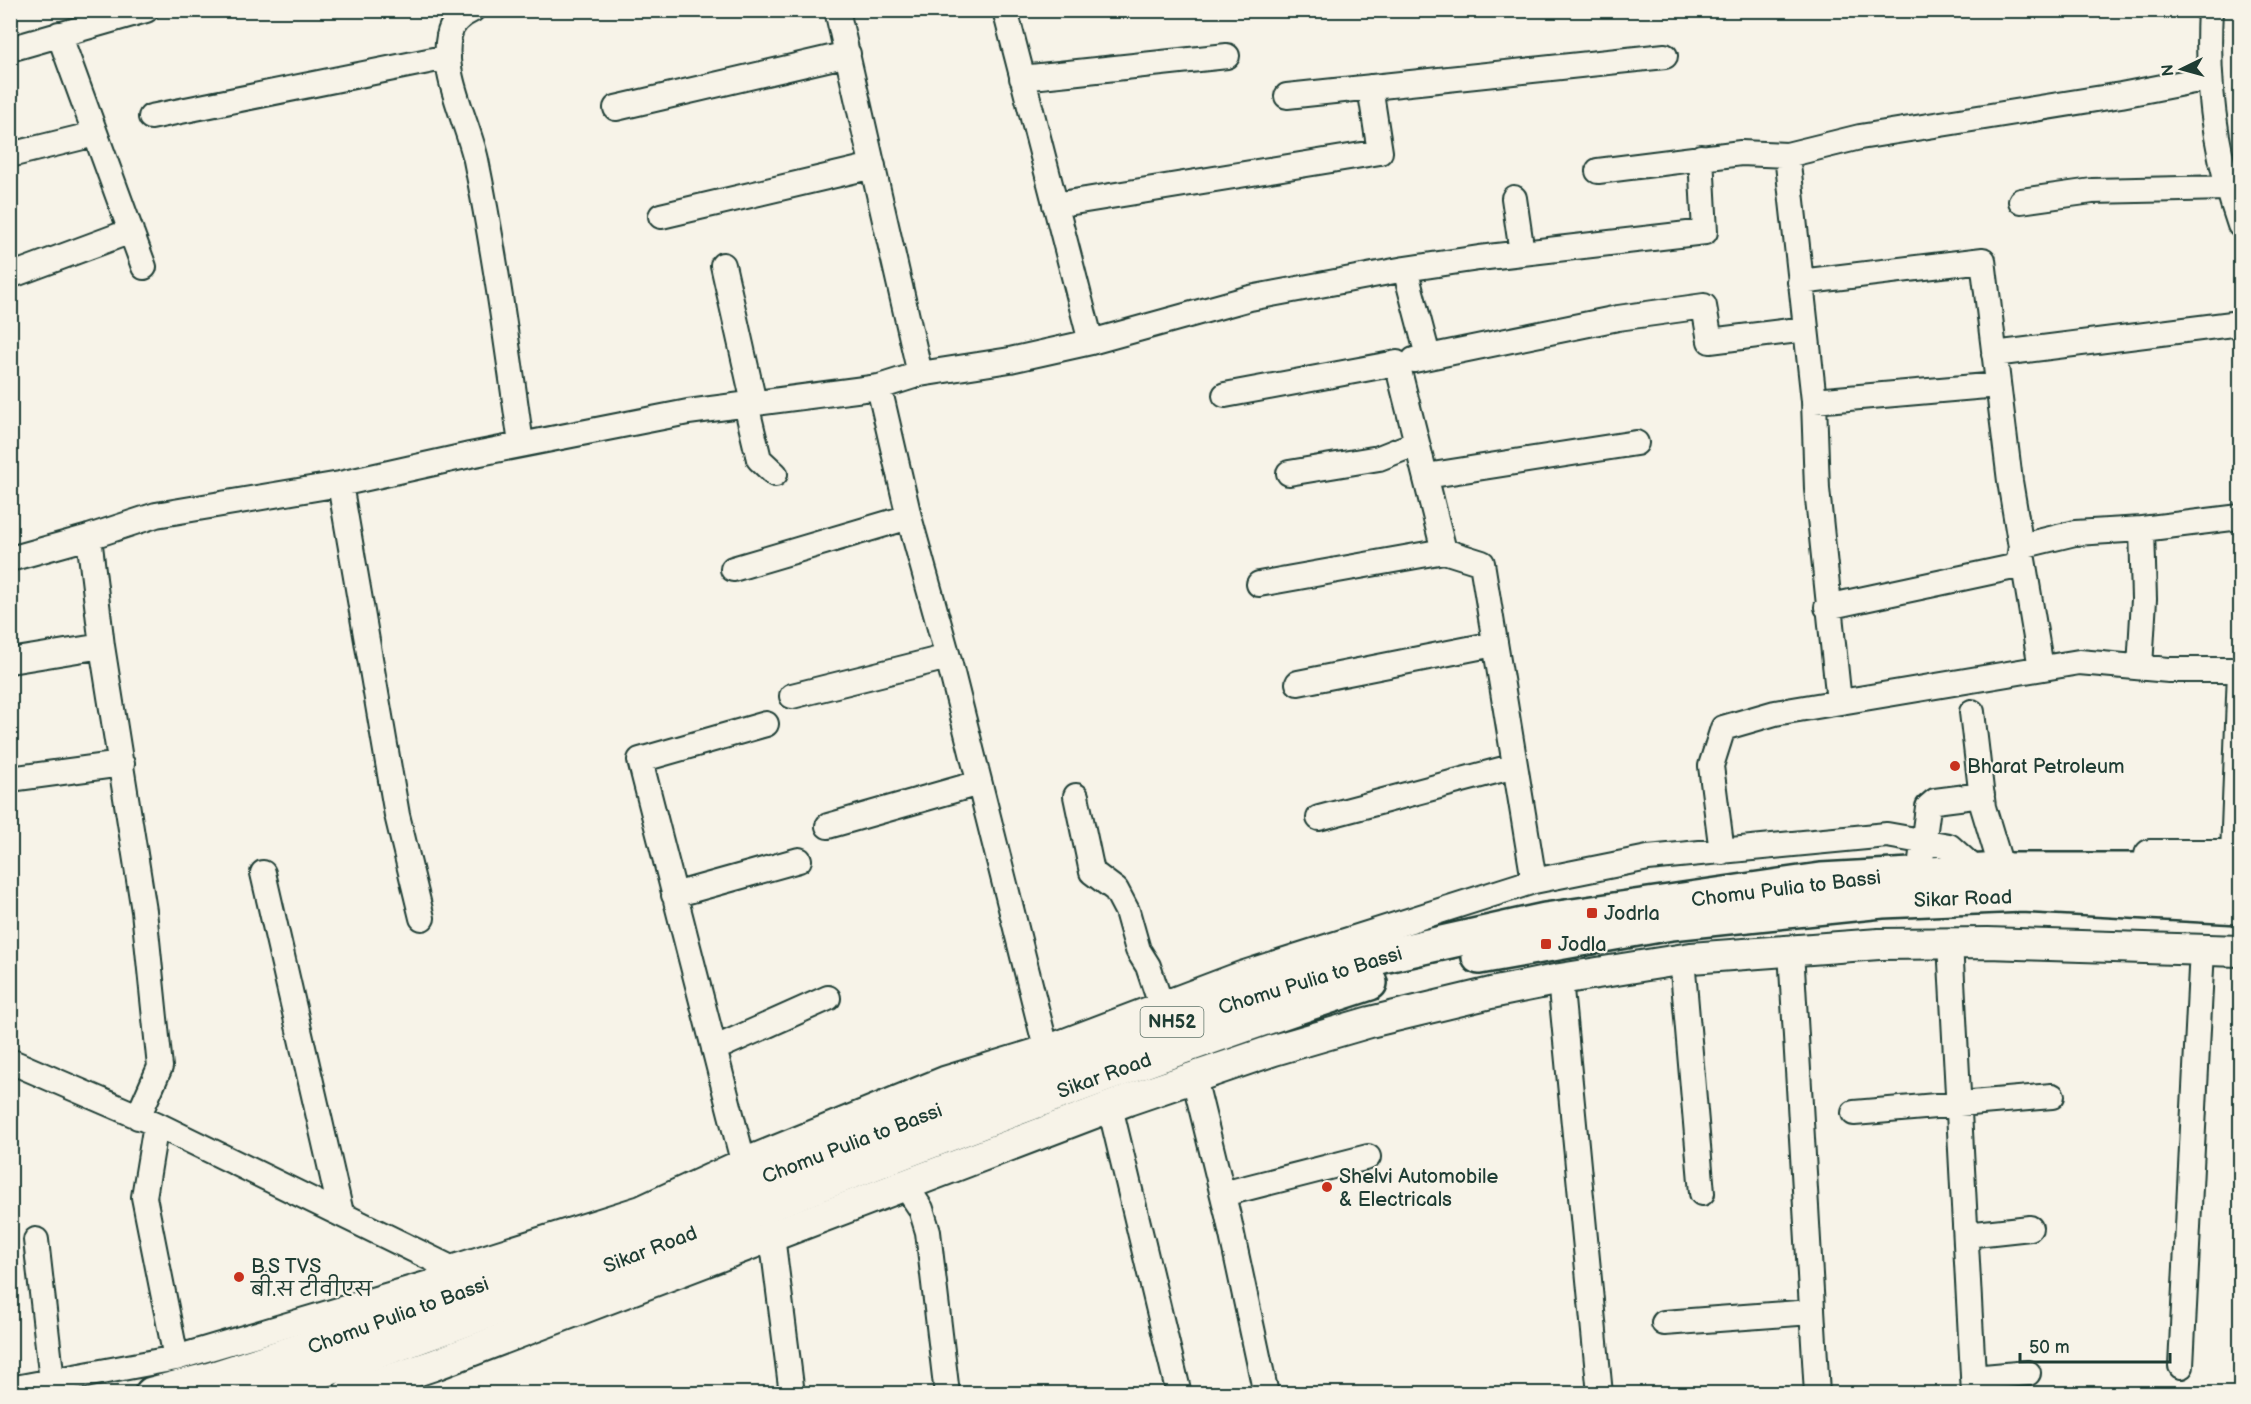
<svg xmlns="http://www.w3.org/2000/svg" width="2251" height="1404" viewBox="0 0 2251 1404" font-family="'Balsamiq Sans','Playpen Sans Deva',sans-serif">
  <rect width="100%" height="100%" fill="#f7f3e8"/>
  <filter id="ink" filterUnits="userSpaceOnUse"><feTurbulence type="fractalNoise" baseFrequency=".0167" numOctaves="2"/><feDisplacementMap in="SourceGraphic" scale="12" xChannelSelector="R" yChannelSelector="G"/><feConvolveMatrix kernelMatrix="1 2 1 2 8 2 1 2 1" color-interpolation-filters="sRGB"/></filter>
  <g filter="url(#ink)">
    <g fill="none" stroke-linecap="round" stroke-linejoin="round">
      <defs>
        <path id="minor" d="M472 10C461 15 451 24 449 36 441 74 468 123 476 160 495 254 508 350 521 444
          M837 10 920 374
          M1005 10 1091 342
          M2210 10C2206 83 2216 157 2240 225
          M59 34 144 267
          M10 49 146 10
          M1022 78 1227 56
          M1287 96 1665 56
          M616 108 848 54
          M151 117 448 57
          M10 155 95 134
          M1787 155 1814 401 1817 489 1839 702
          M1598 171 1741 153 1787 155 1860 137 2121 95 2209 78
          M1514 198 1522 253
          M2021 201 2092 191 2227 188
          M1055 205 1380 152 1370 87
          M661 216 873 166
          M723 265 754 403
          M10 276 131 231
          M1800 282 1983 260 2010 481 2041 668
          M1994 354 2240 323
          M1428 356 1405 269 1479 258 1705 232 1701 157
          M1414 360 1618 318 1704 306 1710 341 1806 329
          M1225 395 1397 363 1444 551 1482 563 1534 881
          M1814 401 1998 385
          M746 404 759 459 775 474
          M1289 473 1379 458 1417 443
          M1426 476 1636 443
          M340 484 397 815 422 918
          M89 537 102 646 144 911 160 1067 138 1117
          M10 559 89 537 156 515 340 484 470 455 688 412 879 387
          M733 569 909 517
          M1259 584 1444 551
          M1827 607 2018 566 2021 546 2075 533 2142 529 2240 517
          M10 661 102 646
          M2140 667 2144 599 2142 529
          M1298 683 1494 644
          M792 696 948 657
          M1972 712 1983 807 2002 870
          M10 779 122 764
          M1076 796 1092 872 1116 890 1127 911 1138 950 1148 966 1161 1005
          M1319 818 1515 766
          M828 826 979 783
          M1722 852 1711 766 1723 728 1775 713 2079 662 2169 670H2239
          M2233 855 2240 671
          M263 873 341 1213
          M1919 875 1928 807 1935 801 1982 795
          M674 895 799 860
          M1950 943 1974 1394
          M1791 951 1817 1394
          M1682 959 1702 1193
          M1560 979 1600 1394
          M1046 1048 948 657 909 517 879 387 920 374 1010 360 1091 342 1250 298 1405 269
          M714 1049 828 998
          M10 1061 156 1124 451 1268
          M1194 1078 1228 1216 1266 1394
          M1110 1107 1179 1394
          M1854 1113 2052 1096
          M156 1124 144 1197 176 1358
          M743 1161 640 760 766 724
          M905 1185 921 1209 928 1232 947 1394
          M1223 1194 1368 1157
          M1966 1235 2030 1228
          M772 1236 792 1394
          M36 1240 52 1381
          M1664 1323 1812 1312
          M2181 1366 2202 949
          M1973 1378 2028 1373
          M10 1389 176 1358 433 1282 451 1268 641 1208 743 1161 944 1079 1046 1048 1241 974 1534 881 1648 858 1887 835 1949 846 1977 871"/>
        <path id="major" d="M2150 855H2240
          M348 1394 434 1365 1128 1100 1274 1050 1370 1022 1491 993 1560 979 1691 958 1879 944 1988 943 2240 951"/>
        <path id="highway" d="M1479 957 1671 923 1882 901 2022 895 2240 907
          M152 1394 211 1379 370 1328 1155 1027 1383 956 1545 920 1821 880 2002 870H2165L2240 875
          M254 1394C631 1269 993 1105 1370 983"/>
      </defs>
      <use href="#minor" stroke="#1f3d34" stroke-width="28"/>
      <use href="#major" stroke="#1f3d34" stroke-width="34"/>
      <use href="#highway" stroke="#1f3d34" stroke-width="38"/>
      <use href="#minor" stroke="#f7f3e8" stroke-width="24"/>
      <use href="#major" stroke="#f7f3e8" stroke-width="30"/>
      <use href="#highway" stroke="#f7f3e8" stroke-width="33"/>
    </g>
  </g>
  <g fill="#c8321e" stroke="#f7f3e8" stroke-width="2">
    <circle cx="1955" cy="766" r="6"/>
    <rect x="1586" y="907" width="12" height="12" rx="3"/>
    <rect x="1540" y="938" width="12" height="12" rx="3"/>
    <circle cx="1327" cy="1187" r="6"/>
    <circle cx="239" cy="1277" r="6"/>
  </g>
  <g text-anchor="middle" stroke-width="4.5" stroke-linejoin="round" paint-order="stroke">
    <rect fill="#f7f3e8" stroke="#60746a" stroke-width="1.5" x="1140.5" y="1007" width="63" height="30" rx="4.5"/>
    <g font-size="18" font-weight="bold" fill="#1f3d34">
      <text x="1172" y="1028">NH52</text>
    </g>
    <g font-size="20" fill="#1f3d34" stroke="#f7f3e8" text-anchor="start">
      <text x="1967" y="773">Bharat Petroleum</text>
      <text x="1604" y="920">Jodrla</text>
      <text x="1558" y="951">Jodla</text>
      <text x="1339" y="1183">Shelvi Automobile<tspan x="1339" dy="23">&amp; Electricals</tspan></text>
      <text x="251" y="1273">B.S TVS<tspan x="251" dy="23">बी.स टीवीएस</tspan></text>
    </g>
    <g font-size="20" fill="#1f3d34" stroke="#f7f3e8">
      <text transform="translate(1786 888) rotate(-7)" y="7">Chomu Pulia to Bassi</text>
      <text transform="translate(1963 898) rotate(-2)" y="7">Sikar Road</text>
      <text transform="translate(1310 980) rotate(-17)" y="7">Chomu Pulia to Bassi</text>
      <text transform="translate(1104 1075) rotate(-20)" y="7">Sikar Road</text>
      <text transform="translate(852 1143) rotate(-21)" y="7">Chomu Pulia to Bassi</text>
      <text transform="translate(650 1249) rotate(-21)" y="7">Sikar Road</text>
      <text transform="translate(398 1315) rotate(-20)" y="7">Chomu Pulia to Bassi</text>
    </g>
  </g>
  <rect width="2251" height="1404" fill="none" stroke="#f7f3e8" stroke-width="36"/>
  <rect x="18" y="18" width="2215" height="1368" fill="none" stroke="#1f3d34" stroke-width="2" filter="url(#ink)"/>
  <g transform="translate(2182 69) rotate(265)" stroke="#f7f3e8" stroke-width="4.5" paint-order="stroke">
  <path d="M0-4.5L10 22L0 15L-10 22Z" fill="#1f3d34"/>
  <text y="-9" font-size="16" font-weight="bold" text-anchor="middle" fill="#1f3d34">N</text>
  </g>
  <path d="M2020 1353v9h150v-9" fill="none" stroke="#1f3d34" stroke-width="3"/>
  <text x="2029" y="1353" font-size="18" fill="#1f3d34" stroke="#f7f3e8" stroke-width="4.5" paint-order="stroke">50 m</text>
</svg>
